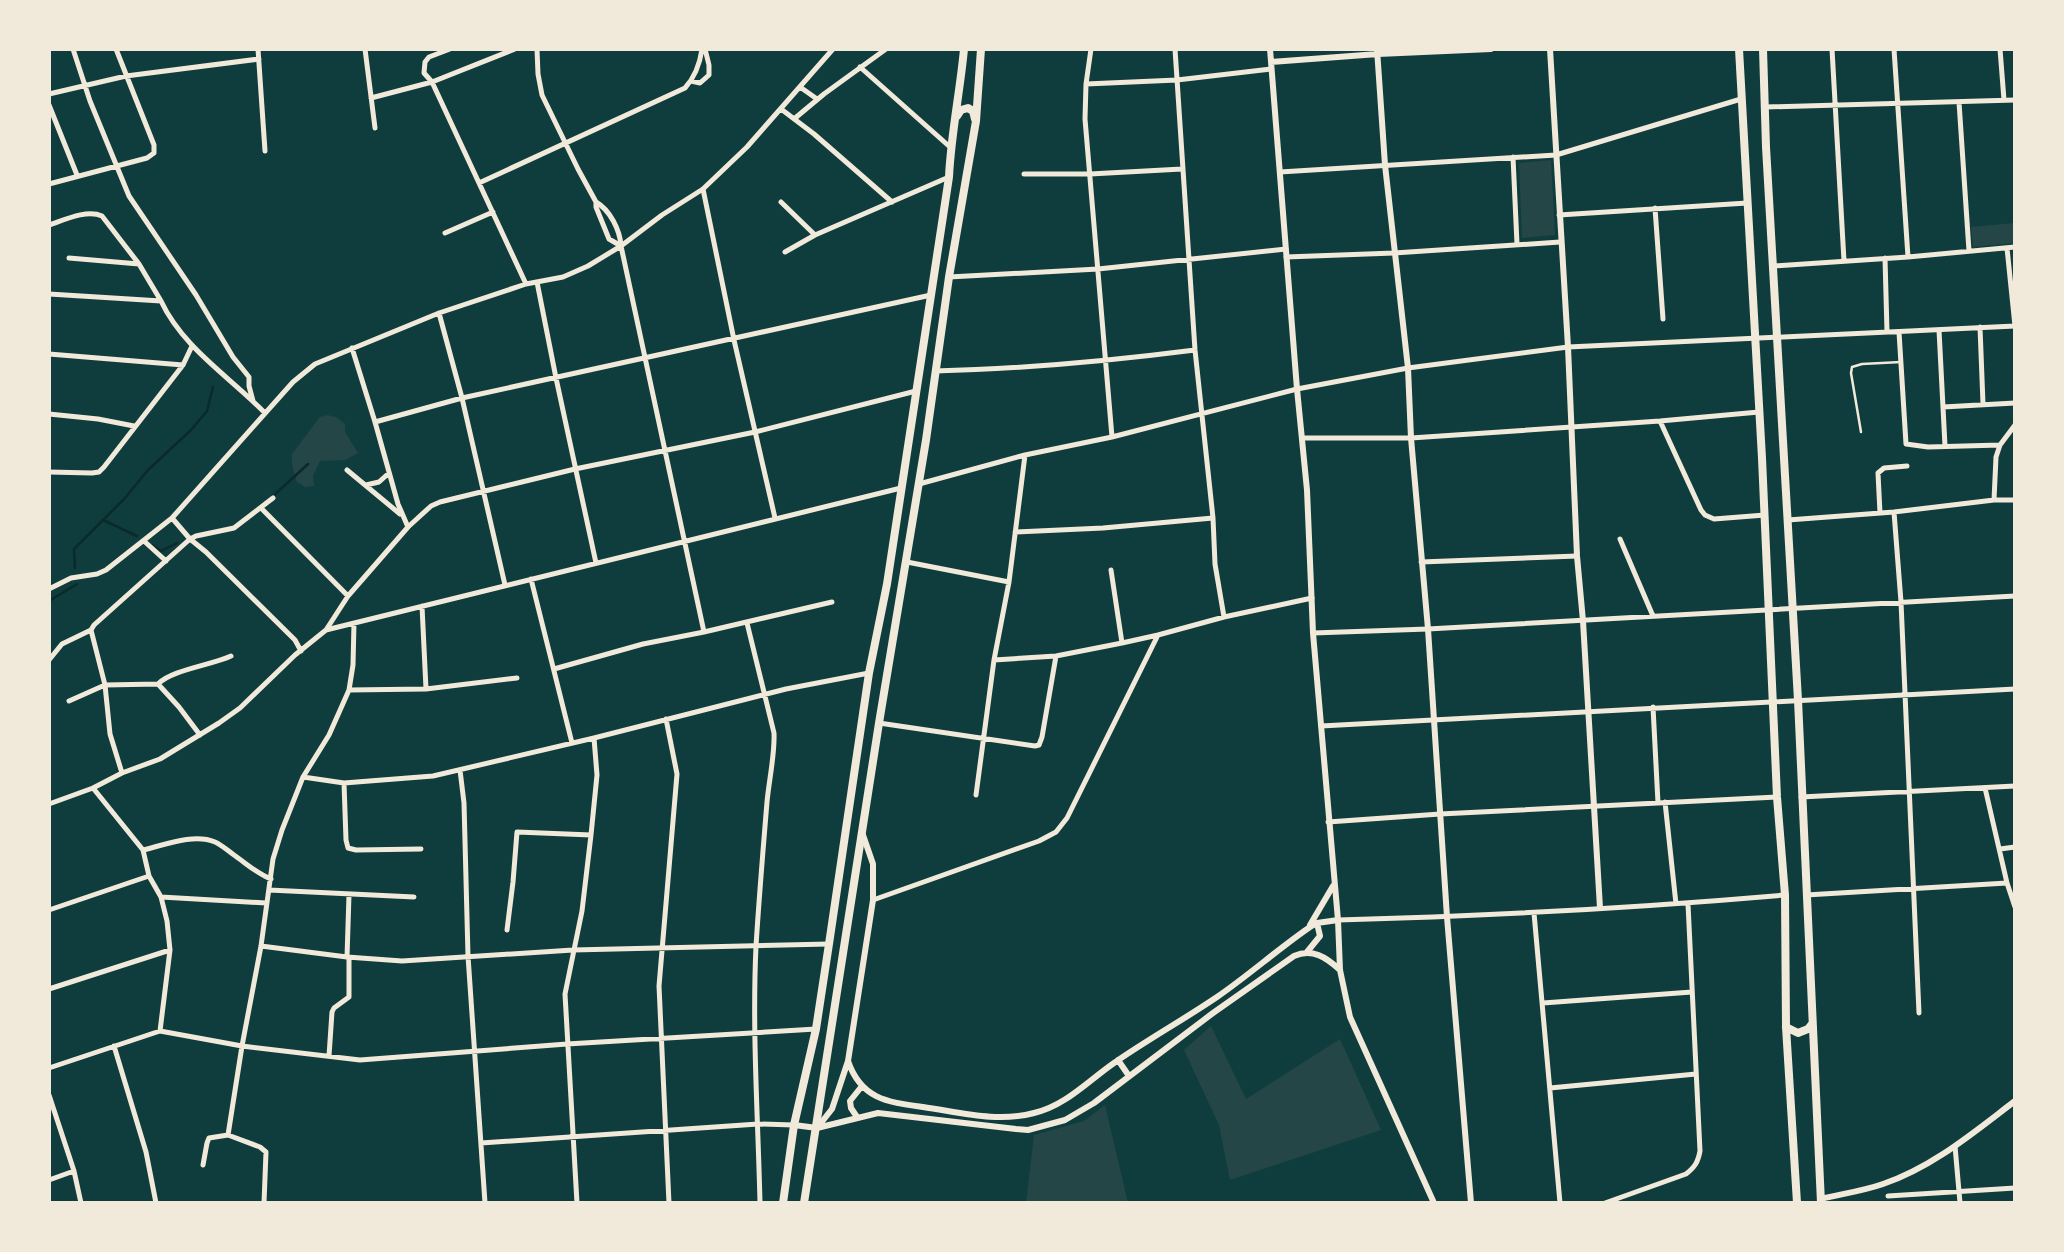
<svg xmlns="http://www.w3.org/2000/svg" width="2064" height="1252" viewBox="0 0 2064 1252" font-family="'PT Sans Narrow',sans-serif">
  <rect width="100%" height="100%" fill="#0f3d3e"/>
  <path fill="#244646" d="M1551 160 1555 235 1522 238 1519 163Z
    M2015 223V243L1973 247 1971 227Z
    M327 415 336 417 345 424V432L358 453 345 460 320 461 313 476 314 486 305 487 297 482C294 475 291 461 292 454L320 417Z
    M1211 1026 1246 1099 1340 1039 1381 1130 1230 1180 1219 1125 1184 1050Z
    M1105 1105 1128 1203H1026L1034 1135 1084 1121Z"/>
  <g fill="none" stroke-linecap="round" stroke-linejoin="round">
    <path stroke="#0a2a2b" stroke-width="2.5" d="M272 497 308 464
      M103 520 137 536
      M152 545 161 551 177 543
      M75 568 74 549 125 498 148 470 191 430 207 411 213 387
      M49 601 77 584"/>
    <path stroke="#f1e9da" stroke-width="2.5" d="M1861 432 1851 373 1852 367 1862 364 1901 362"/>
    <path stroke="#f1e9da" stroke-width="5" d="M73 49 90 101 129 196 196 295 233 357 249 377V386L253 401
      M258 49 265 151
      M365 49 375 128
      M450 49 429 57 425 62 424 73 432 82 526 284
      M537 49 538 74 542 95 578 169 596 202C610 210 620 230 621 246L704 632
      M1091 49 1086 84 1085 119 1112 437
      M1175 49 1195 350 1213 518 1215 564 1224 617
      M1832 49 1844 261
      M1894 49 1908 257
      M2000 49 2004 100
      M860 67 950 147
      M691 81 700 83 709 75V65L705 49
      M1086 84 1177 80 1271 69
      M800 87 817 99
      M49 94 126 76 259 59
      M371 98 432 82 515 49
      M1959 102 1969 251
      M49 105 77 175
      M1766 107 2015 100
      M781 109 814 134 892 202
      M794 119 824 94 886 49
      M1513 157 1517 244
      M1280 172 1556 155 1741 99
      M1024 174H1090L1182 169
      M479 183 685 88C695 77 700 63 702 49
      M49 184 147 158 154 153V145L116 49
      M703 189 734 340 775 518
      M596 202V207L609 239 621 246
      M781 202 815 235
      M1655 208 1663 319
      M1559 215 1747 203
      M49 225C64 220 87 209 102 216L139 264 161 301
      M445 233 493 212
      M2007 248 2015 326
      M785 252 815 235 949 177
      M1286 257 1394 253 1560 242
      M69 258 139 264
      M1885 258 1887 332
      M1774 266 1908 257 2015 247
      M949 277 1098 269 1286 249
      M537 282 556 378 596 563
      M49 294 161 301C183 348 230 377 265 413
      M439 313 462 398 505 585
      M1980 327 1983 404
      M1939 330 1945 446
      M1899 332 1906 444 1928 447 2000 445
      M352 348 375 422 398 504 408 527
      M49 354 183 365
      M935 371C1023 369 1109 361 1195 350
      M1943 407 2015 403
      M49 414 98 419 134 426
      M1660 421 1701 510 1705 515 1714 519 1765 515
      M375 422 462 398 931 295
      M1302 438H1411L1660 421 1759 412
      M347 470 400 514
      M49 472 92 473 99 472 104 467 183 365 192 346
      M919 484 1025 455 1112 437 1297 389 1408 368 1568 347 2015 326
      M366 485 379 482 389 473
      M1994 500 1996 457 2000 445 2015 425
      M261 508 348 596
      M1894 512 1901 602 1919 1013
      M1880 513 1878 473 1884 468 1907 466
      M172 518 190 539 206 552 295 640 301 651
      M1788 520 1894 512 1994 500H2015
      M1015 532 1103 528 1213 518
      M1620 539 1653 616
      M144 541 166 561
      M907 562 1009 582
      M1421 562 1577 556
      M1111 570 1122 643
      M531 579 572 743
      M49 589 71 578 97 574 106 570 172 518 293 382 315 364 439 313 526 284 563 277 588 266 621 246 662 215 703 189 747 147 833 49
      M422 606 426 689
      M747 623 774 733C775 754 769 780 767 802 763 850 759 898 756 946 752 1032 758 1117 760 1203
      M91 630 105 685 110 734 122 773
      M326 630 348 596 408 527 431 506 440 502 575 469 755 432 916 391
      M1313 633 1428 629 2015 596
      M49 660 62 644 91 630 94 625 190 539 196 536 234 528 273 498
      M994 660 1056 656 1122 643 1158 635 1224 617 1312 598
      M554 669 643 644 704 632 832 602
      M158 684C171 670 212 665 231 656
      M349 690 426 689 517 678
      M69 701 105 685 158 684 179 707 200 735
      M1653 707 1658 803
      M666 719 677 774 659 986 669 1203
      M879 723 1035 746 1039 745 1042 737 1056 656
      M1321 726 2015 689
      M460 770 464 803 468 956 485 1203
      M303 777 344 783 433 776 594 738 786 689 869 673
      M344 783 346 840 348 848 356 850 421 849
      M93 788 143 850 149 876 161 897 167 921 170 950 160 1031
      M1985 788 2007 883 2015 907
      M976 795 994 660 1009 582 1025 455
      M1801 797 2015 786
      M1665 802 1676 904
      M49 804 93 788 122 773 160 759 219 723 240 708 295 655 326 630 901 488
      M1328 822 1440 814 1777 797
      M2000 849 2015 847
      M143 850C164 845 194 833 215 842 222 845 228 851 234 855 247 864 256 873 271 879
      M269 890 414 897
      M1806 895 2007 883
      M161 897 266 903
      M873 900 1039 841 1056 832 1067 818 1158 635
      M49 910 149 876
      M1534 913 1560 1203
      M1338 920C1487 916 1636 908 1785 895
      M507 930 513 882 517 832 591 835
      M261 946 347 957 402 961 573 950 829 944
      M347 957 349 895
      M49 989 170 950
      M1543 1003 1692 992
      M114 1046 146 1152 156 1203
      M329 1056 332 1012 334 1008 349 997V957
      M49 1068 160 1031 242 1046 360 1060 567 1044 816 1029
      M1550 1088 1696 1074
      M49 1095 74 1171 81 1203
      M481 1143 758 1124 794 1125
      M1955 1146 1960 1203
      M203 1165 207 1143 209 1138 228 1135
      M49 1180 74 1171
      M1888 1196 2015 1188
      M264 1203 266 1152 260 1147 228 1135 242 1046 261 946 273 859 282 830 303 777 329 735 349 690 353 665 354 623
      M577 1203 565 994 582 911 591 835 597 775 594 738
      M1605 1203 1686 1174C1695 1167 1698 1162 1700 1151L1688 904"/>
    <path stroke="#f1e9da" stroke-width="6" d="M1270 49 1297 389 1307 490 1313 633 1338 920 1340 970 1350 1017 1434 1203
      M1377 49 1385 165 1408 368 1411 438 1428 629 1447 917 1471 1203
      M1550 49 1568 347 1577 556 1583 621 1600 908
      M1271 62 1378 54 1491 49
      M1310 925 1333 886
      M1307 952 1320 936 1317 923
      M1118 1060 1129 1076
      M848 1061C861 1099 887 1102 923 1107 959 1112 997 1123 1034 1113 1065 1106 1088 1081 1114 1063 1147 1040 1183 1020 1217 997 1249 975 1278 949 1310 927L1317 923 1338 920
      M857 1117 851 1108 850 1101 862 1086
      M794 1125 817 1128 878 1113 1016 1129 1028 1130 1065 1120 1094 1103 1213 1013 1294 956C1312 948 1326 957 1340 970
      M817 1128 832 1109 848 1061 873 900V864L863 835
      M1821 1199C1841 1194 1863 1191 1883 1184 1933 1167 1974 1132 2015 1101"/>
    <path stroke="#f1e9da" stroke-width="8" d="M1739 49 1762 458 1777 797 1785 895 1786 1027 1797 1203
      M1763 49 1766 147 1798 700 1821 1203
      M957 116 961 110 968 108 973 111 975 119
      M1786 1027 1798 1033 1808 1029 1812 1024
      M783 1203 794 1125 816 1029 829 944 869 673 887 584 949 177C951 134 960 92 964 49
      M804 1203 879 723 926 440 949 277 976 121 981 49"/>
  </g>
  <rect width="2064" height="1252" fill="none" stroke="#f1e9da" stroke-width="102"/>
</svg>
